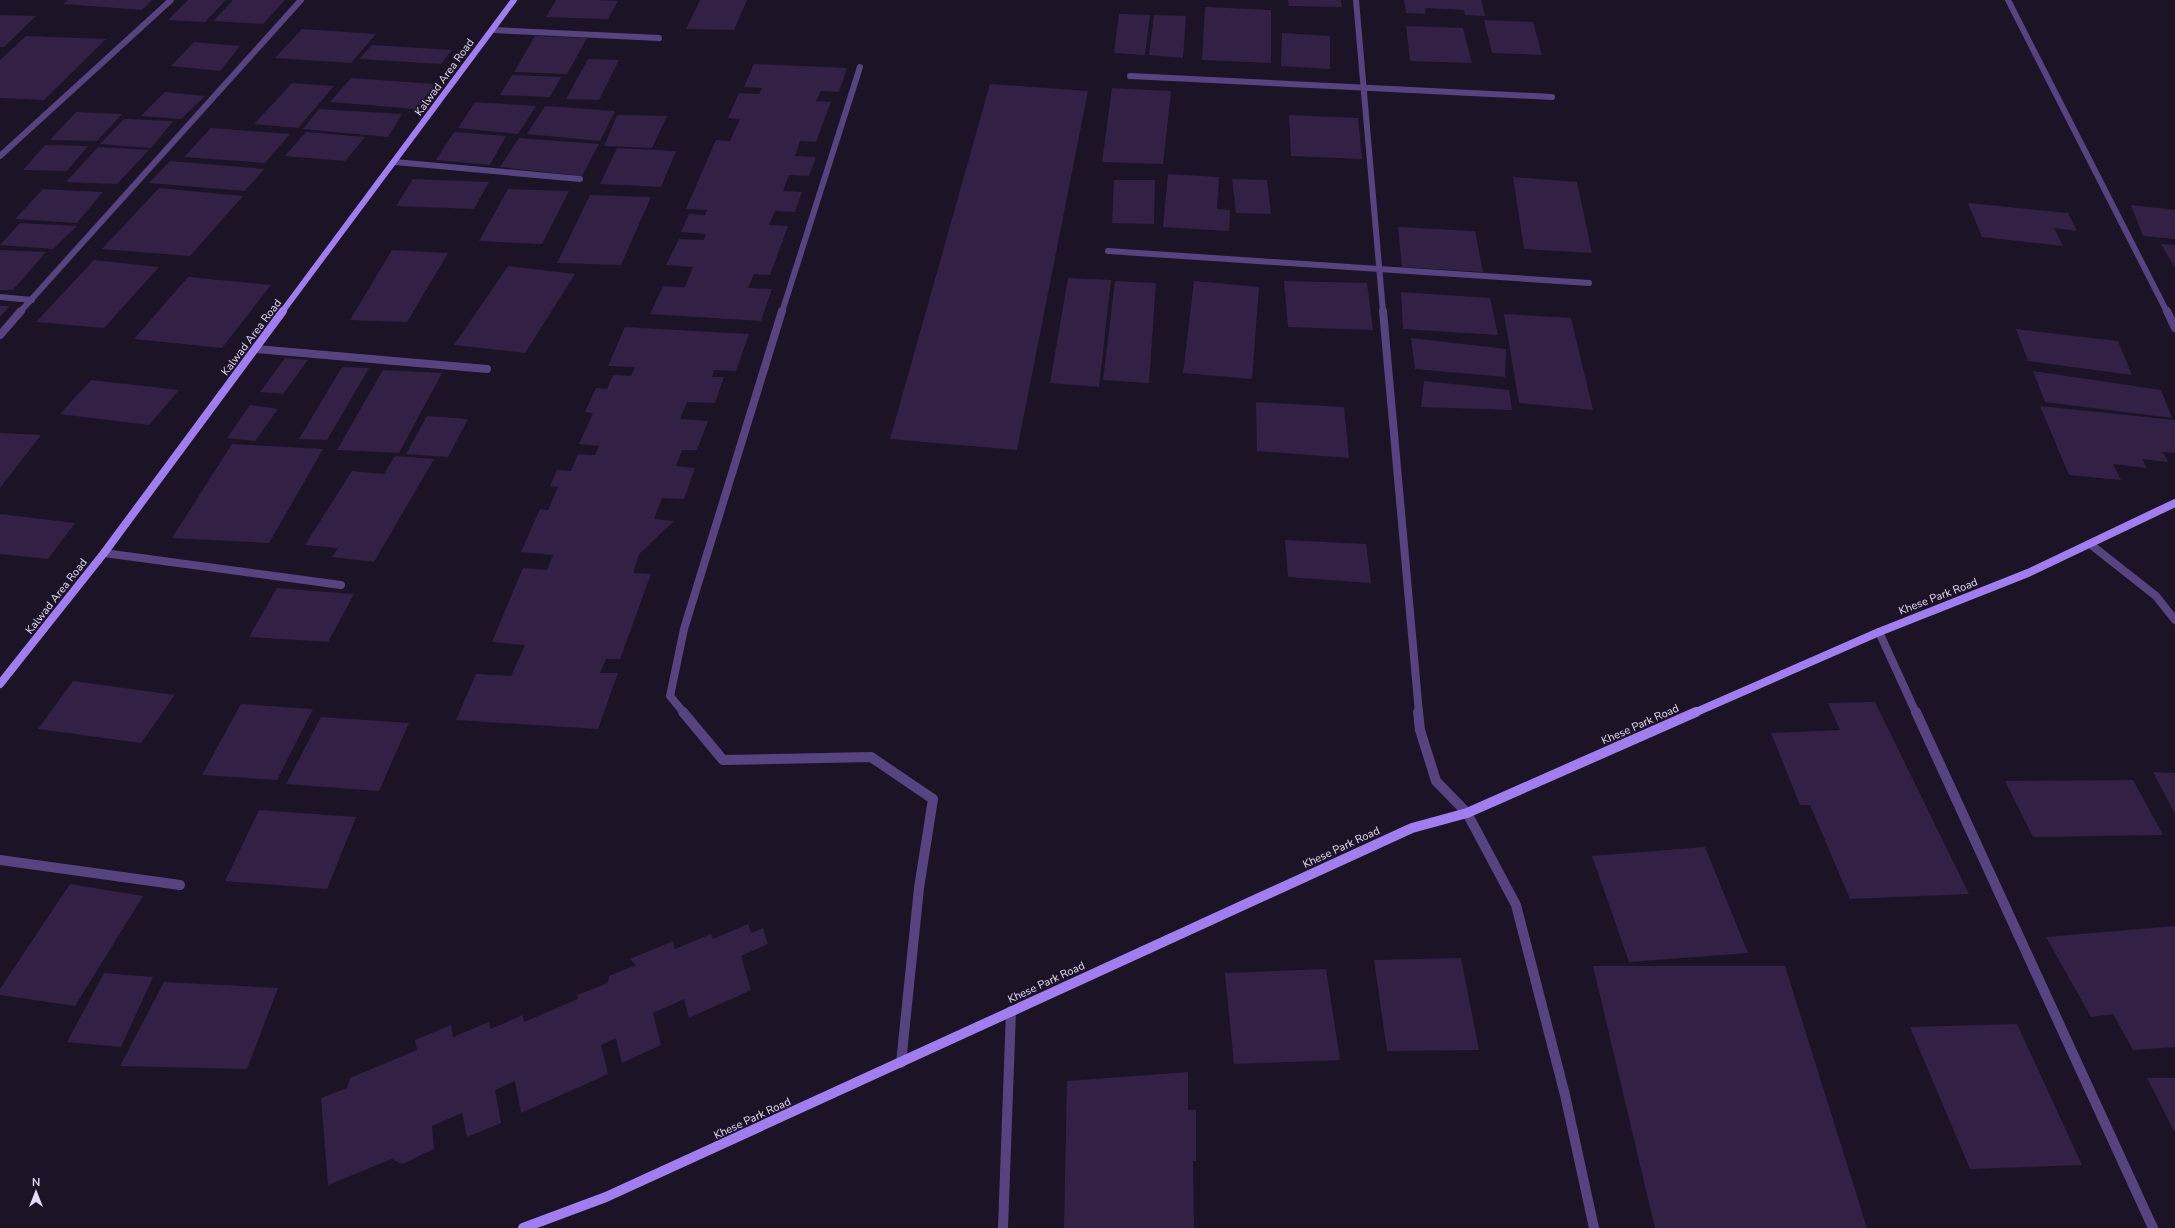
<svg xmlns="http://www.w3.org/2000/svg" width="2175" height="1228" viewBox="0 0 2175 1228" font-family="'Nunito Sans',sans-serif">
  <rect width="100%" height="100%" fill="#1c1326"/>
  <path fill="#322145" d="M68 0H152L142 10 63 4Z
    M188 0H226L205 22 168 20Z
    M233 0H285L263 24 213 21Z
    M556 0H598L618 1 608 19 546 17Z
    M700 0H747L734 30 686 29Z
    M1288 0H1341L1342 7 1289 6Z
    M1404 0H1481L1485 16 1465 15 1464 10 1426 8 1425 14 1406 13Z
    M1205 7 1271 10V63L1202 60Z
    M1119 14 1150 15 1145 55 1114 53Z
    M0 15 36 16 4 47H0Z
    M1154 15 1186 16 1183 58 1149 55Z
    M1484 20 1533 22 1542 55 1492 53Z
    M1406 26 1463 28 1472 63 1410 61Z
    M302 29 376 34 351 63 275 58Z
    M1282 33 1330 36V69L1281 66Z
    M26 36 106 39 44 100 0 98V60Z
    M535 36 587 38 567 74 514 72Z
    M194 42 240 46 220 71 171 66Z
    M372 45 452 50 441 64 359 59Z
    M588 59 619 60 599 100 566 99Z
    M754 64 847 68 839 92 821 91 816 101 831 102 816 142 800 141 795 156 816 157 809 176 789 175 783 191 802 192 795 212 775 211 769 225 788 226 770 275 754 274 748 288 772 289 761 321 650 314 663 286 685 287 693 267 666 265 679 239 704 240 706 234 681 232 689 214 705 215 707 210 686 209 716 140 730 141 740 119 728 118 739 93 759 94 762 88 744 87Z
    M512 75 561 77 550 97 500 95Z
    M351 78 435 84 416 109 330 102Z
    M292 83 334 86 298 128 254 124Z
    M990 84 1088 91 1017 450 890 439Z
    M1112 88 1171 91 1163 164 1102 162Z
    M165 92 205 96 181 119 141 116Z
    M475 102 536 106 518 134 458 128Z
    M545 106 615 111 600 141 527 134Z
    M319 109 402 114 388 137 303 129Z
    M76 112 122 114 97 141 50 140Z
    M617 115 667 116 652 148 604 146Z
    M1289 115 1358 118 1362 159 1291 156Z
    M124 119 173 121 151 148 100 144Z
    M211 128 290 134 265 163 184 157Z
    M306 132 365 137 345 161 285 156Z
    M454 132 506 136 490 165 436 160Z
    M519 138 599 144 582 176 500 167Z
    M45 145 88 146 67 171 23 170Z
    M98 147 149 150 117 184 66 182Z
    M617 148 676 151 661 187 600 184Z
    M170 161 264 169 245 191 149 183Z
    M1168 174 1219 177 1217 209 1230 210 1229 231 1163 227Z
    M1513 177 1577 182 1592 253 1524 249Z
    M413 179 489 182 474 209 396 206Z
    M1232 179 1267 180 1271 214 1236 213Z
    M1114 180H1155L1154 224 1112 223Z
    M159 188 243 196 190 256 102 249Z
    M43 189 103 192 77 223 15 219Z
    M508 189 569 191 542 244 479 241Z
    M590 195 651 197 621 265 557 263Z
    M1968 203 2068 213 2077 231 2054 228 2063 246 1982 237Z
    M2131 205 2175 210V239L2143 236Z
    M20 223 77 226 53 249 0 245Z
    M1398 227 1475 231 1483 272 1402 267Z
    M2161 244 2175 245V268Z
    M0 250 46 252 13 290H0Z
    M392 250 448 253 407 322 350 320Z
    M94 260 159 267 104 328 36 322Z
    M508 266 575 274 525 353 454 345Z
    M188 277 271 285 222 348 134 339Z
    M1068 278 1111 280 1099 387 1050 383Z
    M1115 281 1156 283 1149 383 1103 380Z
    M1194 281 1259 287 1252 379 1183 373Z
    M1284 281 1367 283 1373 330 1288 327Z
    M1401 292 1490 298 1498 335 1403 329Z
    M0 306H10L0 317Z
    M1504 314 1571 318 1593 410 1519 403Z
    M625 327 749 334 736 371 714 370 712 377H724L715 403 687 402 680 419 708 421 697 450H682L676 466 695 468 684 499 662 498 654 519 674 521 639 554 633 573 651 574 620 659H606L600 673H618L598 729 456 720 476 674 511 676 525 645 492 642 523 568 547 570 553 555 521 552 540 509 548 510 558 487 550 486 557 470 571 471 578 454 595 455 599 446 579 444 593 413 585 412 596 388 607 389 613 375 631 376 635 367 608 366Z
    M2016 329 2118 341 2132 375 2028 361Z
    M1411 338 1506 349 1505 377 1415 369Z
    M285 358 308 360 283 394 260 392Z
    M342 367 369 368 327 440 299 439Z
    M383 370 442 373 399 453 337 450Z
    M2033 371 2161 390 2172 418 2045 402Z
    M91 380 179 390 149 425 60 414Z
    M1424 381 1509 390 1512 410 1421 407Z
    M1256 402 1344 407 1349 458 1257 451Z
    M250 405 278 409 255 441 227 438Z
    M2040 406 2175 420V453L2163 452 2168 462 2142 459 2147 468 2113 464 2121 480 2069 475Z
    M427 416 468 419 448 457 406 454Z
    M0 433 41 435 0 488Z
    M232 444 323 449 269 543 172 538Z
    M395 456 434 459 374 562 332 557 338 548 305 545 352 471 384 474Z
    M0 514 75 523 48 559 0 554Z
    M1285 540 1366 544 1371 583 1288 577Z
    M277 588 354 594 328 642 249 637Z
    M73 681 175 695 141 743 38 729Z
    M1875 702 1969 894 1850 899 1810 805H1800L1771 733 1840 730 1828 703Z
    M241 704 313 709 277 780 202 775Z
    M321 717 409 723 379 791 286 784Z
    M2153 772 2175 773V814Z
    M2133 780 2163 835 2033 837 2005 781Z
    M259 810 356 817 327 889 225 881Z
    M1705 847 1748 953 1629 962 1592 856Z
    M70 884 143 896 75 1006 0 995V989Z
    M748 924 751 933 763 928 768 944 741 956 751 990 689 1018 684 999 653 1013 661 1045 622 1063 616 1038 601 1045 608 1074 521 1113 515 1081 495 1090 501 1123 467 1137 462 1113 432 1126 434 1149 402 1164 392 1159 328 1185 321 1098 347 1088 350 1078 417 1050 415 1040 451 1025 453 1037 489 1022 491 1029 523 1015 524 1022 578 999 577 995 608 983 609 976 636 965 630 959 673 941 675 949 711 934 713 939Z
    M2175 926V1047L2133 1050 2113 1014 2091 1017 2046 937Z
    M1461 958 1479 1050 1387 1051 1374 960Z
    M1593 966H1785L1867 1228H1655Z
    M1326 969 1340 1060 1234 1064 1225 973Z
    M104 973 153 977 121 1047 67 1042Z
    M164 982 278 988 247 1069 120 1066Z
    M2017 1024 2082 1165 1970 1169 1910 1027Z
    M1188 1072V1110H1196V1161H1193L1194 1228H1064L1067 1081Z
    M2147 1078H2175V1133Z"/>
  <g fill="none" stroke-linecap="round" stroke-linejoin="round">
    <path stroke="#564380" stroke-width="6" d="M782 312 860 67"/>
    <path stroke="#564380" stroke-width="8" d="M684 713 670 696 684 629 782 311"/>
    <path stroke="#564380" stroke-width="10" d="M683 712 723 760 871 757 933 799 919 888 901 1063"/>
    <path stroke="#564380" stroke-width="6" d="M1356 0 1383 312
      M2008 0 2167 312
      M492 30 659 38
      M1130 76 1552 97
      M0 156 171 0
      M395 162 580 179
      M1108 251 1589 283
      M0 297 32 300
      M20 312 301 0"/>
    <path stroke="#564380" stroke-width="8" d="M1383 311 1419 713
      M2167 311 2175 328
      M0 335 21 311
      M256 349 487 369
      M2090 544 2156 596 2175 620
      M104 553 341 585
      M1879 632 1916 713"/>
    <path stroke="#564380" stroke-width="10" d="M1418 712 1420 730 1436 781 1467 813 1516 905 1565 1095 1594 1228
      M1916 712 2153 1228
      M0 860 180 885
      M1003 1228 1011 1011"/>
    <path stroke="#a07ef0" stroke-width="6" d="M282 312 514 0"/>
    <path stroke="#a07ef0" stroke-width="8" d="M0 684 104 553 283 311
      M1694 713 1879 632 2028 573 2175 503"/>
    <path stroke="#a07ef0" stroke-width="10" d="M523 1228 606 1197 1412 828 1467 813 1696 712"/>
  </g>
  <g text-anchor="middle" stroke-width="3.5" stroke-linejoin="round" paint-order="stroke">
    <g font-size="11" fill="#e8dcfb" stroke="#1c1326">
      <text transform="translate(444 77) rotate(-54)" y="4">Kalwad Area Road</text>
      <text transform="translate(251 337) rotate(-53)" y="4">Kalwad Area Road</text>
      <text transform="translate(56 596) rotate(-52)" y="4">Kalwad Area Road</text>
      <text transform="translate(1938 596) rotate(-21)" y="4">Khese Park Road</text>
      <text transform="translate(1640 724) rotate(-24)" y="4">Khese Park Road</text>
      <text transform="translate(1341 847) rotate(-25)" y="4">Khese Park Road</text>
      <text transform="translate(1046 982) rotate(-25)" y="4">Khese Park Road</text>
      <text transform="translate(752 1118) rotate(-25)" y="4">Khese Park Road</text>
    </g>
  </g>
  <g transform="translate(36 1192)" stroke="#1c1326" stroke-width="3" paint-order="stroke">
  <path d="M0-3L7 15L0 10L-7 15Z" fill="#e8dcfb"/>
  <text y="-6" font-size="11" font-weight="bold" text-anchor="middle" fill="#e8dcfb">N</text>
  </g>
</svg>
